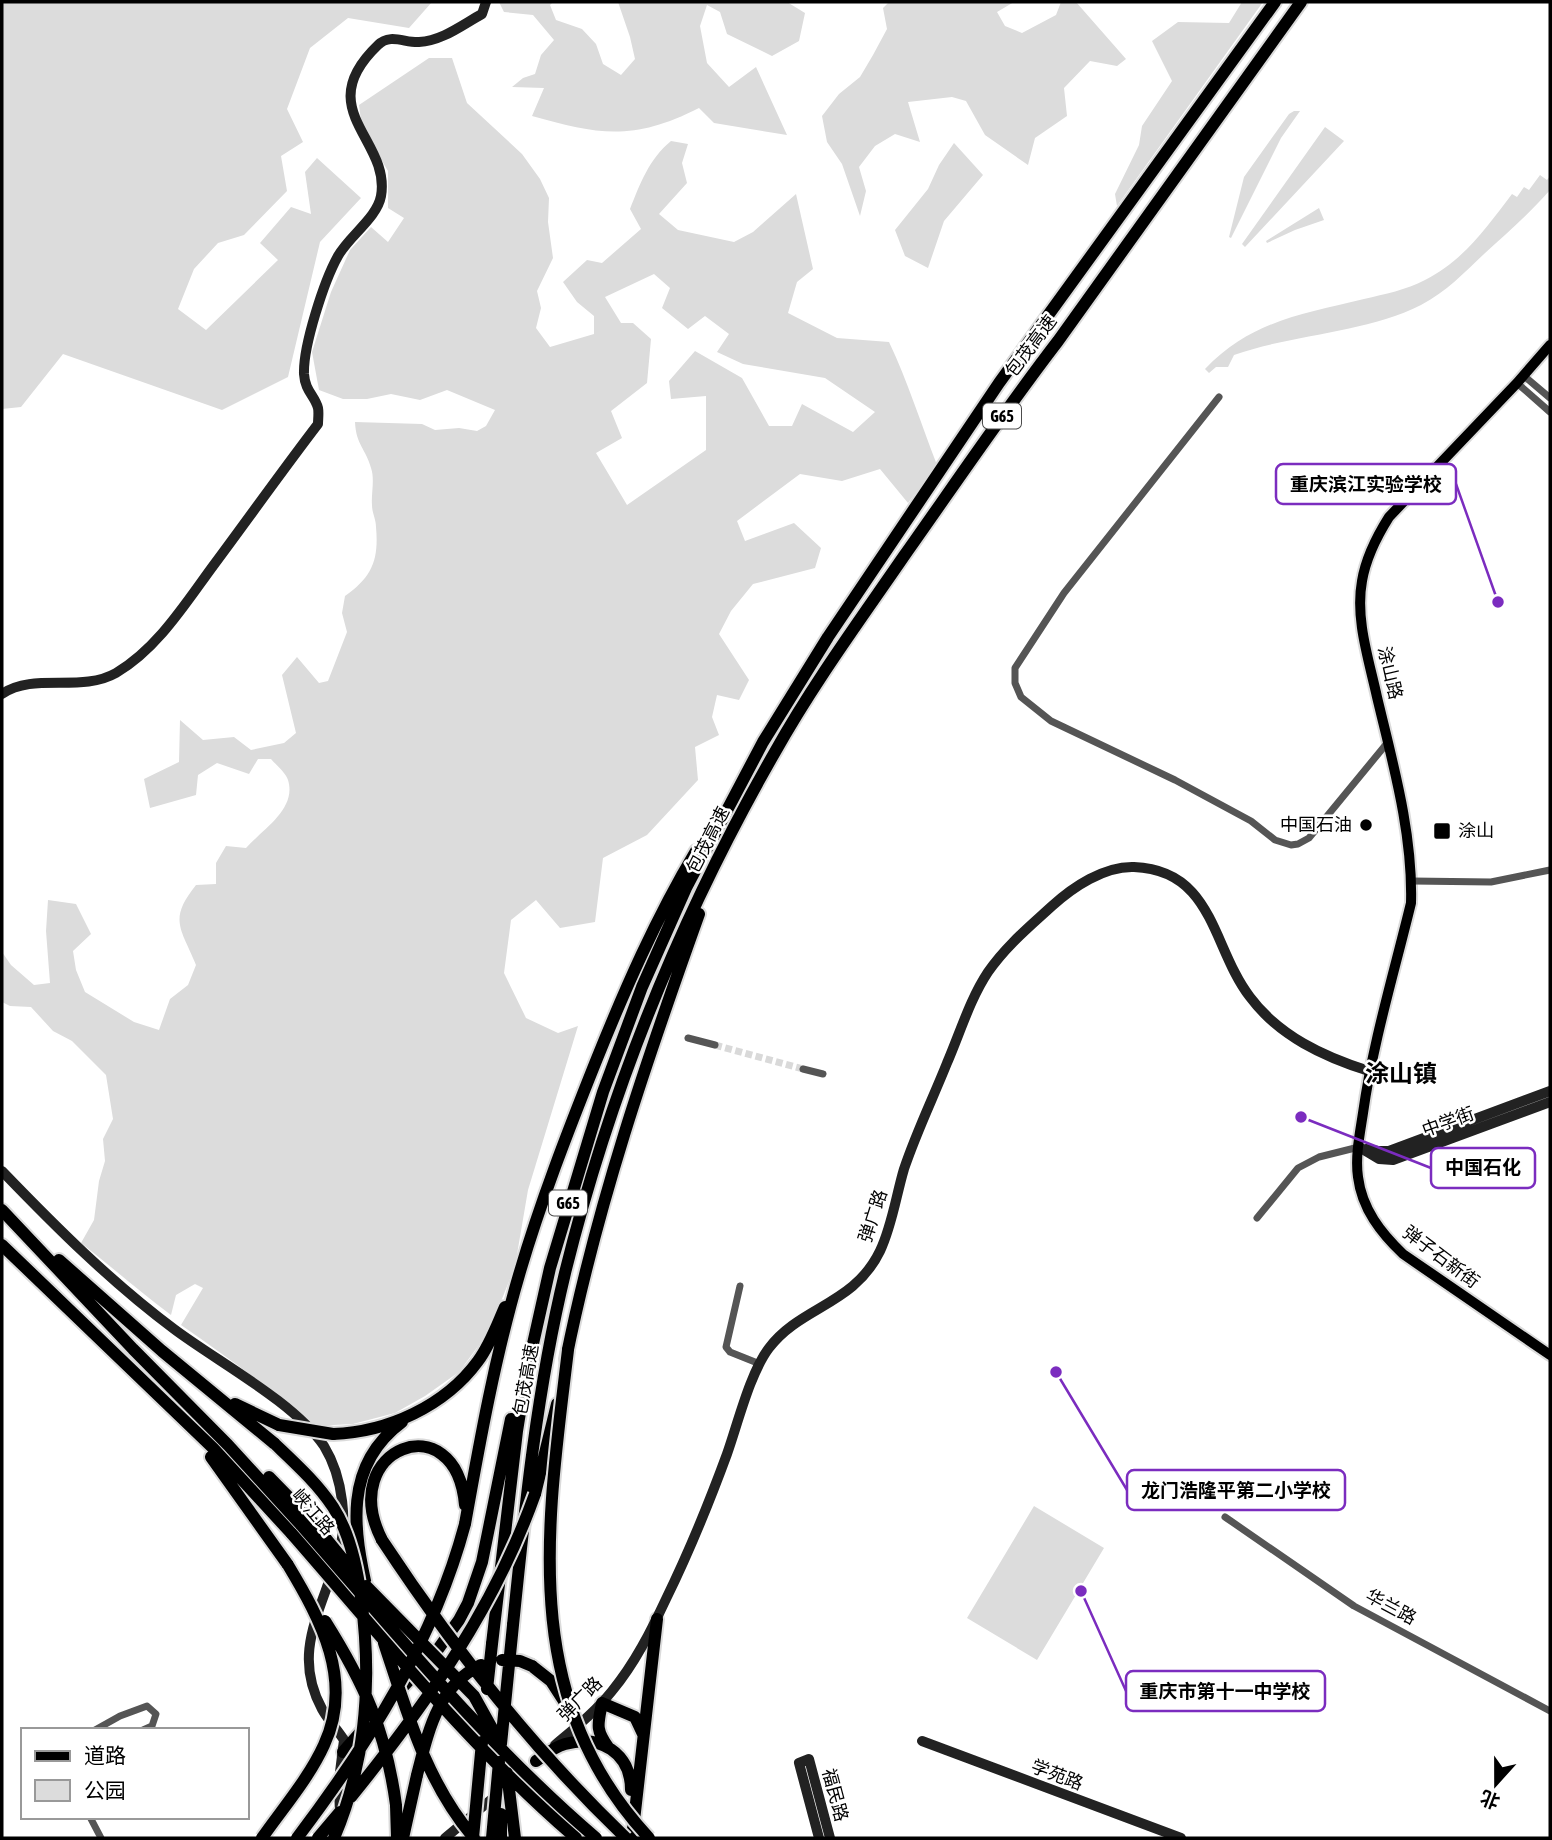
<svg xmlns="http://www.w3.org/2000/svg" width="1552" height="1840" viewBox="0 0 1552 1840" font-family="'Asap Condensed','Noto Sans SC',sans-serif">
  <rect width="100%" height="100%" fill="#fff"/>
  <path fill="#dcdcdc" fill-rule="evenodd" d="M2 2H432L409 28 348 18 310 48 287 109 303 142 281 156 287 191 244 235 218 243 194 269 178 309 206 330 278 260 260 243 291 207 311 214 305 172 317 158 361 198 320 242 288 377 222 410 63 354 21 407 2 409Z
    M499 2H553L550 5 556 20 582 29 596 44 603 64 621 75 635 59 630 37 618 2H787L805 13 799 41 772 56 727 34 720 12 707 5 700 26 707 63 729 87 756 67 787 135 714 123 699 108C634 141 599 135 532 116L544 88 512 87 523 78 535 74 541 55 554 40 533 15 504 12Z
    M889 2H1014L997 12 1005 26 1022 33 1056 15 1061 2H1076L1126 59 1117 66 1090 61 1064 88 1067 116 1035 138 1028 165 985 135 966 101 952 97 908 102 920 142 895 134 875 146 859 167 866 191 860 216 842 164 827 142 822 116 839 94 860 77 873 55 887 29 883 8Z
    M1242 2H1263L1117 206 1115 194 1139 145 1142 126 1172 81 1152 41 1178 22 1229 23Z
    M429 58H452L467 103 522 154 540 179 549 198 548 222 553 258 537 291 541 308 536 328 550 347 594 334V316L577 302 563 282 587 260 602 263 641 229 630 209C640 184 649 159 671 141L688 144 682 163 687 183 659 214 678 230 734 242 753 232 796 194 813 269 797 282 788 313 837 338 889 342C908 382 921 424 937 465L908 503 880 469 842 481 800 474 737 521 745 541 794 523 821 548 815 568 753 584 731 611 719 634 749 680 739 700 717 695 712 717 719 735 695 747 698 780 647 835 603 858 595 922 560 928 536 900 511 920 504 973 526 1018 558 1033 578 1026 528 1190 515 1266 498 1309 479 1345 459 1372 425 1396 395 1413 353 1424 314 1426C271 1389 227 1357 181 1325L203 1288 195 1284 176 1295 171 1315C140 1292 112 1267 81 1243L94 1220 99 1181 105 1161 103 1139 113 1119 106 1075 72 1041 53 1031 31 1007 10 1006 2 1002V952L11 965 34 985 50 983 46 931 48 900 76 904 91 934 73 951 76 970 85 992 134 1022 159 1030 170 999 188 985 196 965C181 928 168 920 196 885L216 884V863L226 846 246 848C263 829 297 809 288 780 286 773 276 765 271 759H258L249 774 217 763 198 775 196 795 150 808 144 779 179 762 180 720 203 740 234 737 251 750 284 743 296 733 282 675 297 657 319 683 328 681 347 632 342 613 345 596C372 577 379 560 376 527 376 519 372 513 372 505 371 494 375 479 371 468 366 449 356 445 355 422L422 424 435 430 459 428 477 431 486 426 495 410 447 390 420 400 391 394 367 399H343L319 390 312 352 331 292 350 250 371 227 388 242 404 218 388 208V171L362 128 359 105ZM654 274 670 288 662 308 688 329 705 316 729 334 717 352 743 364 825 378 875 412 853 432 802 404 792 426H769L742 378 695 351 669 381 671 399 706 396V450L627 505 596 453 622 438 611 411 647 383 651 339 633 323H621L605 297Z
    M1294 111H1300L1281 138 1231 238 1229 237 1244 177 1289 114Z
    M1325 127 1344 141 1245 247 1242 244Z
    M954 143 983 175 944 221 928 268 905 256 895 230 928 189 939 165Z
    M1540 175 1547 180 1550 176V190C1530 213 1507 233 1484 254 1465 272 1446 292 1421 305 1366 333 1293 334 1234 355L1228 367H1216L1209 373 1205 369C1251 321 1302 314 1364 299 1385 294 1406 290 1425 280 1464 260 1486 228 1512 194L1517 197 1524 187 1529 190Z
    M1319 208 1324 220 1295 230 1267 243 1266 241Z
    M1034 1506 1104 1548 1037 1660 967 1618Z"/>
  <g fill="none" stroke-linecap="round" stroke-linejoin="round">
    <path stroke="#d9d9d9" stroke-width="7" stroke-dasharray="7 3.5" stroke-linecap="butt" d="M715 1045 803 1069"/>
    <defs>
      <path id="primary" d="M1550 345 1517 383 1389 517C1377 536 1366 557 1362 581 1355 619 1369 660 1377 697 1393 764 1413 834 1411 903 1394 973 1373 1042 1363 1113 1360 1133 1355 1156 1358 1177 1362 1209 1381 1233 1403 1254L1550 1355"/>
      <path id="highway" d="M2 1210 133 1349 228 1445 302 1526
        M2 1245 213 1448 292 1534
        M59 1260 162 1351 275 1444
        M566 1359C597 1205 646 1062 699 914
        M235 1404 279 1425
        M333 1434C388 1432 445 1406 478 1361 490 1345 497 1325 505 1307
        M211 1457 288 1565
        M269 1477 310 1519
        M535 1494 557 1404
        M465 1524C480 1440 495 1357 519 1275 540 1203 568 1131 596 1061 625 989 656 918 696 851
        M382 1540C335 1448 456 1402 465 1505
        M368 1594C353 1530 343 1466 402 1422
        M513 1625C525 1506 537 1389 565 1273 610 1091 682 914 775 752 813 684 860 620 904 556 955 484 1004 411 1058 341L1301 2
        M492 1644 517 1431 526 1375 550 1268 603 1092 642 987 686 888 763 742 828 637 999 383 1275 2
        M532 1666 551 1681 571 1712
        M395 1695 436 1652 459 1620 468 1603 482 1562 511 1419
        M608 1747C595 1729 598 1724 602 1703L635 1717 643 1734
        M343 1752 366 1726
        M536 1761C546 1754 554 1747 565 1744 600 1734 631 1753 631 1790
        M396 1805 397 1838
        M403 1838 417 1775
        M632 1838 657 1619"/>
    </defs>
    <use href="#primary" stroke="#dbdbdb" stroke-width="14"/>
    <use href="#highway" stroke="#dbdbdb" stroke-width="16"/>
    <path stroke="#555" stroke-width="7" d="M1524 376 1550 398
      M1517 383 1550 412
      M1219 397 1064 593 1015 668V683L1021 697 1051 721 1175 780 1251 821 1275 840 1291 845 1298 844 1309 838 1388 742
      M1412 881 1491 882 1550 870
      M688 1038 715 1045
      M803 1069 823 1074
      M1257 1218 1298 1168 1319 1157 1359 1147
      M740 1286 726 1347 730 1352 760 1364
      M1225 1517 1354 1606 1550 1711
      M95 1730 120 1716 147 1706 156 1714 152 1726 143 1730
      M90 1817 101 1838"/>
    <path stroke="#222" stroke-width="10" d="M2 694C34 672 81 693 116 673 157 649 185 604 213 566 248 519 282 471 318 424 318 419 319 413 318 408 315 396 305 391 304 374 303 346 324 281 338 256 349 236 377 218 381 196 391 139 310 110 378 45 390 33 405 43 419 42 442 41 462 25 482 14L486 2
      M1359 1147 1379 1159 1393 1160 1550 1102
      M1366 1149 1378 1151H1389L1550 1091
      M2 1171C56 1227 111 1282 174 1329 218 1362 294 1402 324 1446 343 1477 349 1525 337 1559
      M332 1573C315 1622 295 1659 322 1709 328 1720 337 1729 344 1740L339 1780 340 1817
      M922 1741 1181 1838
      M555 1745C575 1728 596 1711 612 1691 635 1663 651 1631 666 1599 689 1552 709 1503 727 1454 738 1423 750 1373 769 1348 801 1306 854 1305 880 1251 892 1226 896 1196 904 1169 916 1133 933 1098 947 1063 960 1033 970 999 988 972 1006 946 1029 927 1052 906 1073 887 1104 866 1134 867 1214 870 1212 948 1250 997 1279 1036 1324 1057 1369 1071
      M445 1838 499 1793
      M819 1838 799 1763 809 1759 830 1838"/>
    <use href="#primary" stroke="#000" stroke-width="10"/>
    <use href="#highway" stroke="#000" stroke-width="12"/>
    <defs>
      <path id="highway-bridge" d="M568 1350C547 1525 518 1697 649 1838
        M279 1425 333 1434
        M275 1444C296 1464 317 1483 333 1507 350 1533 357 1567 361 1598 372 1679 366 1763 334 1838
        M310 1519 354 1573
        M302 1526C396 1633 487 1745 596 1838
        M292 1534C383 1638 471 1748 576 1838
        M382 1540C453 1648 533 1749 626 1838
        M366 1586 474 1696 499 1741
        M325 1621C364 1683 386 1731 396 1805
        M384 1643C407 1712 426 1782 474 1838
        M502 1660 520 1661 532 1666
        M487 1689 492 1644
        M501 1744 513 1625
        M507 1773 515 1838
        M417 1775C428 1733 437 1686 481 1665
        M351 1797C427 1703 494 1609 535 1494
        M501 1814V1838
        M262 1838C283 1808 309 1778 324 1745 354 1681 321 1620 288 1565
        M297 1838C369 1743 434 1640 465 1524
        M318 1838 340 1812
        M473 1838 482 1742
        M492 1838 499 1762"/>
    </defs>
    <use href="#highway-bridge" stroke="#dbdbdb" stroke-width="16" stroke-linecap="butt"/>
    <use href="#highway-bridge" stroke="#000" stroke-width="12"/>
  </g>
  <g fill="#000" stroke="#fff" stroke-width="2.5">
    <circle cx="1366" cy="825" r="7"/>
    <rect x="1433" y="822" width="18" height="18" rx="3.5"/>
  </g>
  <g text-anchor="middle" stroke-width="5" stroke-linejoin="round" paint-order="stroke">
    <g fill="#fff" stroke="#4c4c4c" stroke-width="2">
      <rect x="983" y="403.5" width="38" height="25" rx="5"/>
      <rect x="549" y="1190.5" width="38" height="25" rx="5"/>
    </g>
    <g font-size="16" font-weight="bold" fill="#000">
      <text x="1002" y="422">G65</text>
      <text x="568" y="1209">G65</text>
    </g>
    <g font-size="18" fill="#000" stroke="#fff">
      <text transform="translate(1031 346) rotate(-53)" y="6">包茂高速</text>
      <text transform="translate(1390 673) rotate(77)" y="6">涂山路</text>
      <text transform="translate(708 840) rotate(-63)" y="6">包茂高速</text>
      <text transform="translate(1448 1122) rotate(-20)" y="6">中学街</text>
      <text transform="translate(873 1216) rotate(-72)" y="6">弹广路</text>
      <text transform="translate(1441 1257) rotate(37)" y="6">弹子石新街</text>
      <text transform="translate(526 1380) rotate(-80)" y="6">包茂高速</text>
      <text transform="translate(313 1512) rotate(49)" y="6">峡江路</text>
      <text transform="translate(1391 1607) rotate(28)" y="6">华兰路</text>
      <text transform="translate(580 1699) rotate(-45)" y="6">弹广路</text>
      <text transform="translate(1057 1775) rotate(21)" y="6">学苑路</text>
      <text transform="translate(835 1795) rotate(75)" y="6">福民路</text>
    </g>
    <g font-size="18" fill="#000" stroke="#fff" text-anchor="end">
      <text x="1352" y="831">中国石油</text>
      <text x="1458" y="837" text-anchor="start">涂山</text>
    </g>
    <g font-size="24" font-weight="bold" fill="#000" stroke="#fff">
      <text x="1401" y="1082">涂山镇</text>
    </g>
  </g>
  <path fill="none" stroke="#7b2cbf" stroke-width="2.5" d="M1498 602L1456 484M1301 1117L1431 1168M1056 1372L1127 1490M1081 1591L1126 1691"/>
  <g fill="#7b2cbf" stroke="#fff" stroke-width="2.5">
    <circle cx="1498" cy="602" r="7"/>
    <circle cx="1301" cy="1117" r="7"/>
    <circle cx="1056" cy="1372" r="7"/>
    <circle cx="1081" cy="1591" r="7"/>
  </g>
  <g fill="#fff" stroke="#7b2cbf" stroke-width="2.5">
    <rect x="1276" y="464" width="180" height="40" rx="7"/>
    <rect x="1431" y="1148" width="104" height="40" rx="7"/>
    <rect x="1127" y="1470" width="218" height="40" rx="7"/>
    <rect x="1126" y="1671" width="199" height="40" rx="7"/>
  </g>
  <g font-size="19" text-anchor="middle" font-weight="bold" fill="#000">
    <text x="1366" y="491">重庆滨江实验学校</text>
    <text x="1483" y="1174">中国石化</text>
    <text x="1236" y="1497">龙门浩隆平第二小学校</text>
    <text x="1225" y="1698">重庆市第十一中学校</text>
  </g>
  <rect width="1552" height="1840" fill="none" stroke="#000000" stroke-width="7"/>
  <rect x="21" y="1728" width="228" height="91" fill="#ffffff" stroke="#999999" stroke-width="2"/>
  <rect x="35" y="1751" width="35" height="10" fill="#000000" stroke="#999999" stroke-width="2"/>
  <text x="84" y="1763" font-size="21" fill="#000000">道路</text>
  <rect x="35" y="1780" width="35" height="21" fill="#dcdcdc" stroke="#999999" stroke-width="2"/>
  <text x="84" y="1798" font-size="21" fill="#000000">公园</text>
  <g transform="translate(1496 1784) rotate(201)" stroke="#ffffff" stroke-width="5" paint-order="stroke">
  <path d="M0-5L12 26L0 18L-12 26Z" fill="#000000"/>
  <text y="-10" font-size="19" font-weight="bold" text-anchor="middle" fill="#000000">北</text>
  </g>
</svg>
